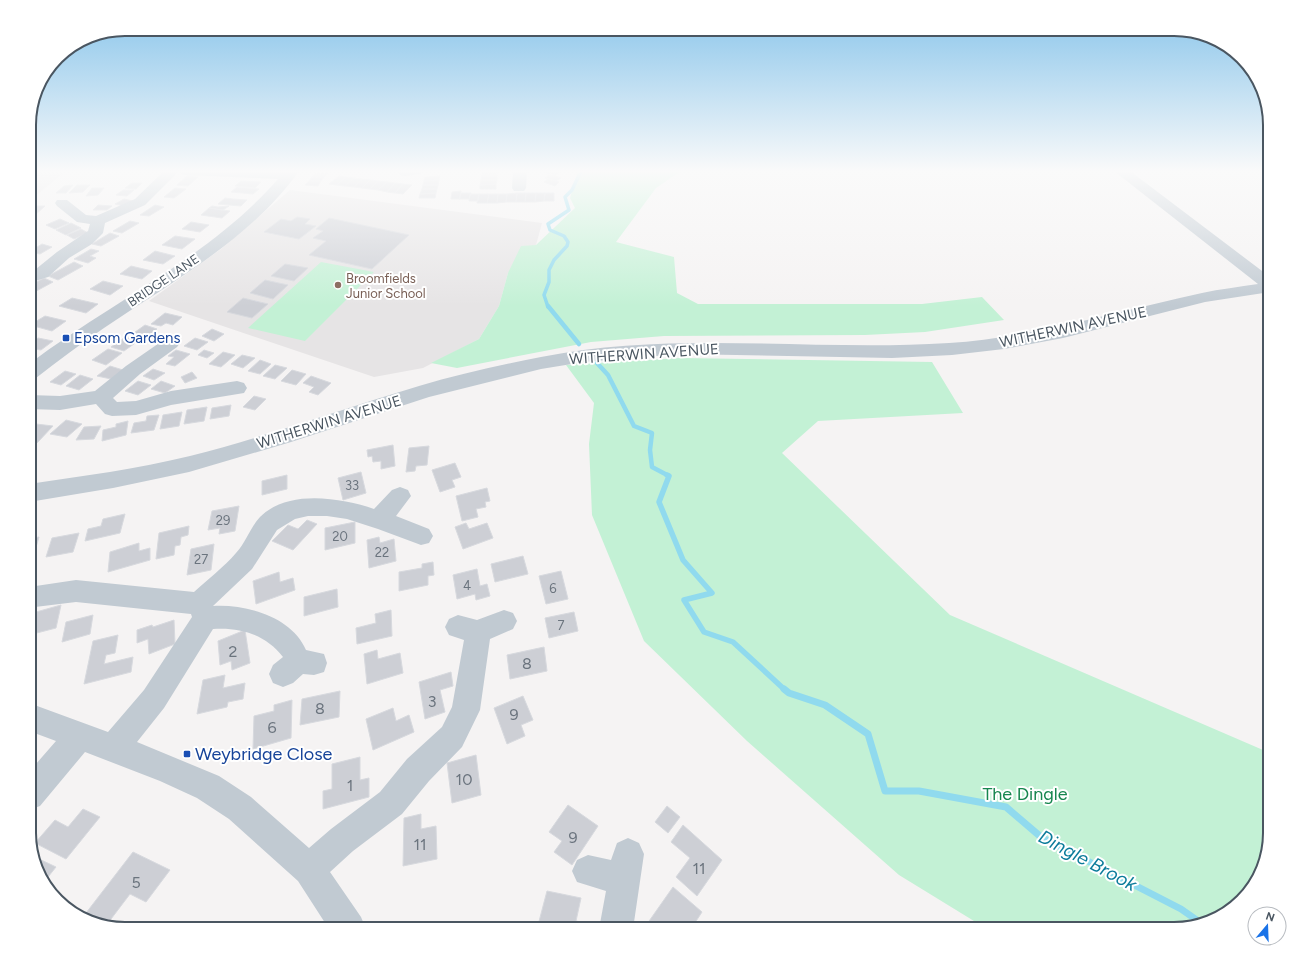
<svg xmlns="http://www.w3.org/2000/svg" width="1299" height="958" viewBox="0 0 1299 958" font-family="Figtree,sans-serif">
  <rect width="100%" height="100%" fill="#f5f3f3"/>
  <path fill="#e6e4e5" d="M29 171H72L60 176 29 201Z
    M290 190 542 223 536 245 508 273 499 306 479 339 423 368 374 377 149 301 221 249Z"/>
  <path fill="#c3f1d5" d="M578 171H681L656 188 616 242 674 257 677 293 698 304H922L982 297 1004 320 925 332 865 335 664 336 591 342 457 368 431 363 479 339 499 306 508 273 521 246 536 245 575 208 570 198Z
    M321 262 374 272 305 341 248 328Z
    M680 358 932 362 963 413 818 421 782 453 950 615 1270 753V834L1250 891 1217 919 1174 929H987L899 875 747 741 644 641 592 515 589 444 594 403 566 365Z"/>
  <g fill="none" stroke-linecap="round" stroke-linejoin="round">
    <path stroke="#90daee" stroke-width="3.5" d="M548 307 544 295 549 282V270L554 260 567 246 568 242 564 236 550 230 548 224 569 210 565 197 572 190 581 171"/>
    <path stroke="#90daee" stroke-width="4.5" d="M548 306 579 344
      M597 363 608 375 634 426 652 433 650 450 652 467 669 476"/>
    <path stroke="#90daee" stroke-width="5.5" d="M667 475 669 476 659 502 683 560 712 593 684 600 704 632 733 642 785 690"/>
    <path stroke="#90daee" stroke-width="7" d="M784 689 789 693 825 705 868 734 885 791H919L1006 807 1041 837 1181 909 1201 923"/>
  </g>
  <path fill="#cdcfd5" stroke="#d7d9de" d="M498 171 497 176H482V172Z
    M558 171 560 172 555 176 543 172Z
    M316 173H328L324 177H312Z
    M551 174 555 176 561 178 556 181 545 178Z
    M187 176 198 177 188 186 177 185Z
    M339 176 346 177 337 185 329 184Z
    M440 176 439 180 424 181 425 177Z
    M482 176H497V180H481Z
    M312 177H324L321 181H309Z
    M346 177 354 178 345 186 337 185Z
    M354 178 362 179 354 187 345 186Z
    M362 179 370 180 362 188 354 187Z
    M548 179 556 181 559 182 555 186 544 182Z
    M370 180 378 181 370 189 362 188Z
    M439 180 438 185H423L424 181Z
    M481 180H497L496 184 480 185Z
    M241 181 261 182 255 188 235 186Z
    M309 181H321L318 186 305 185Z
    M378 181 387 182 378 190 370 189Z
    M387 182 395 183 387 192 378 190Z
    M132 183H142L136 189 125 188Z
    M395 183 403 184 395 193 387 192Z
    M403 184 412 185 403 194 395 193Z
    M496 184V189H480V185Z
    M73 185 66 193H56L64 186Z
    M77 185H90L83 192 69 193Z
    M423 185H438L437 189H422Z
    M237 187 259 189 253 194 231 192Z
    M92 188H104L98 195 86 196Z
    M175 188 186 189 174 198 164 197Z
    M422 189H437L436 193 420 194Z
    M123 190H134L127 196 116 195Z
    M461 191 460 199H451L452 192Z
    M436 193 435 198H419L420 194Z
    M461 193H471L469 199H459Z
    M517 193H526L525 202H516Z
    M517 193 516 202H506L507 194Z
    M526 193H536L535 202H525Z
    M536 193H545L544 201 535 202Z
    M545 193H554V201H544Z
    M470 194H479L478 201H469Z
    M479 194H489L487 203H477Z
    M489 194H498L497 203H487Z
    M498 194H507L506 202 497 203Z
    M225 198 233 199 247 200 241 206 218 204Z
    M124 199 133 201 124 206 115 204Z
    M98 205 112 206 107 210H93Z
    M155 205 164 207 149 216 140 215Z
    M35 206H45L34 216 29 215V211Z
    M212 206 218 207 229 206 223 210 209 208Z
    M209 208 230 211 222 218 201 215Z
    M297 217 310 219 305 224 316 226 299 239 264 232 281 219 291 221Z
    M329 218 409 235 372 269 309 255 326 241 313 238 323 231 316 229Z
    M60 219 69 223 55 229 46 225Z
    M130 221 139 223 122 233 113 231Z
    M191 222 209 225 200 232 182 229Z
    M71 223 81 228 66 235 56 230Z
    M81 229 88 233 74 239 67 235Z
    M110 233 119 236 101 246 92 244Z
    M175 236 195 239 182 249 162 245Z
    M42 244 52 247 40 254 29 252Z
    M91 249 99 251 90 256 96 258 88 263 74 259Z
    M155 251 175 256 163 264 143 260Z
    M74 262 83 266 58 280 48 276Z
    M285 264 308 268 294 281 271 276Z
    M131 266 152 271 142 279 120 274Z
    M44 278 53 282 29 295V286Z
    M265 280 288 285 273 299 250 293Z
    M103 281 123 286 110 295 90 289Z
    M72 298 98 304 86 313 59 306Z
    M243 298 268 304 252 318 227 312Z
    M165 313 182 317 173 325 166 323 161 326 151 324Z
    M45 316 66 321 52 331 30 325Z
    M145 325 157 329 144 339 131 335Z
    M212 329 224 334 214 341 202 336Z
    M125 337 138 341 124 351 111 347Z
    M38 338 53 341 41 350 29 348V345Z
    M195 338 208 342 197 350 184 346Z
    M108 349 122 353 106 365 92 360Z
    M176 350 190 354 175 366 166 364 174 357 168 356Z
    M204 350 214 353 207 358 198 355Z
    M223 352 235 355 221 367 209 364Z
    M242 355 255 358 243 368 231 364Z
    M260 360 271 364 260 374 248 371Z
    M275 365 287 368 275 379 263 376Z
    M110 366 123 370 111 379 97 376Z
    M153 369 165 373 154 380 143 376Z
    M292 370 306 374 296 385 281 381Z
    M65 371 76 374 61 385 50 382Z
    M192 372 197 378 185 383 181 377Z
    M80 375 93 379 79 390 66 386Z
    M311 376 331 383 318 395 309 392 314 387 303 383Z
    M138 381 151 385 138 395 125 391Z
    M161 381 175 386 165 393 151 389Z
    M254 396 266 399 255 410 243 407Z
    M231 405 229 416 210 419 212 408Z
    M207 407 204 421 184 424 187 410Z
    M182 412 179 426 160 429 163 415Z
    M159 415 154 430 131 433 134 423 146 421 147 416Z
    M66 420 82 424 67 437 50 434Z
    M128 421 126 435 102 441 103 430 116 427V424Z
    M36 424 53 426 37 443 29 442V431Z
    M101 426 94 439 76 440 84 427Z
    M393 445 395 466 381 469V461L373 462 372 456 368 457 367 450Z
    M429 446 427 465 416 466 415 471 406 472 409 448Z
    M455 463 461 477 452 480 455 487 440 492 432 470Z
    M361 472 366 493 343 500 338 478Z
    M287 475V489L262 495V481Z
    M487 488 490 501 485 502 486 507 476 509 478 517 462 521 456 496Z
    M239 506 235 531 219 534 220 528 208 530 212 511Z
    M125 514 120 533 85 541 88 529 101 526 103 519Z
    M307 520 317 524 293 550 272 541 288 525 298 529Z
    M355 522V543L325 550V528Z
    M466 523 469 529 487 523 493 538 463 549 455 527Z
    M189 526 188 535 181 537 180 545 175 546 174 555 156 559 159 533Z
    M79 533 73 552 46 557 52 538Z
    M39 537 34 554 29 555V539Z
    M379 537 380 543 394 539 396 561 369 568 367 540Z
    M139 543V551L150 548V560L108 572 110 552Z
    M214 544 211 570 187 575 191 549Z
    M523 556 528 574 495 582 491 564Z
    M433 562 434 575 428 576V585L399 591V572L422 568V564Z
    M477 569 480 586 487 584 490 596 476 600 475 594 457 599 453 575Z
    M561 571 568 599 546 604 539 576Z
    M279 572 280 582 293 578 295 590 256 604 253 581Z
    M337 589 338 607 304 616V597Z
    M61 605 56 628 29 635V614Z
    M391 610 392 636 357 644 356 628 376 623 375 614Z
    M574 612 578 631 549 638 545 618Z
    M93 615 90 634 62 642 66 622Z
    M174 620 175 644 149 654 148 639 137 643V630L152 625 153 627Z
    M245 630 250 663 232 670 231 661 220 665 218 641Z
    M118 635 115 653 106 655 104 664 133 657 131 672 84 684 93 641Z
    M544 647 547 671 510 679 507 655Z
    M377 650 378 659 400 653 403 673 367 684 364 654Z
    M451 672 453 686 440 690 445 712 425 719 419 682Z
    M225 675 223 688 245 683 243 699 228 702 227 707 197 714 203 680Z
    M340 691 339 717 300 725 302 699Z
    M523 696 533 720 521 725 525 736 507 744 494 708Z
    M292 700 291 738 253 749 254 716 274 711V705Z
    M393 708 396 721 409 715 414 732 373 750 366 719Z
    M476 755 481 795 452 803 447 763Z
    M360 757V780L369 778V797L323 809V791L332 789V764Z
    M568 805 598 826 572 865 554 852 562 841 549 832Z
    M667 806 680 817 668 833 655 822Z
    M83 809 100 817 66 859 35 843 55 820 68 827Z
    M421 814V829L436 826 437 859 403 866 404 818Z
    M683 825 722 860 697 896 676 877 690 858 671 842Z
    M133 852 170 870 146 902 130 894 108 923 86 913Z
    M37 858 56 867 44 882 39 876 35 860Z
    M673 887 702 912 691 929H653L647 924Z
    M547 891 581 898 576 921 585 923 584 929H537Z"/>
  <g fill="none" stroke-linecap="round" stroke-linejoin="round">
    <path fill="#c1cad2" fill-rule="evenodd" d="M164 171H299C252 238 170 283 104 328 80 344 58 361 36 378L29 380V364C111 302 210 257 278 179L184 175 178 172 145 205 105 223 103 233 92 244 69 258 48 277 29 283V272L36 269 57 252 88 231 90 224 77 222 57 206 55 203 57 200H67L86 215 96 216 135 199Z
      M423 171 421 174 405 176 400 175 398 172Z
      M513 171H527L526 188 524 191H514L512 188Z
      M1114 171H1130L1270 277V292L1205 302 1063 338 1004 349 952 355 892 358 680 354 584 362 541 369 429 397 291 442 189 472 113 488 29 502V484C83 476 137 469 190 456 268 436 342 409 419 386 459 374 501 365 541 357 676 330 813 352 949 343 1036 337 1118 311 1202 293 1220 289 1239 287 1258 284Z
      M171 337 177 339 180 343 177 347 140 374 113 398 117 402 136 401 171 391 237 381 244 383 247 388 244 393 171 405 136 415 112 416 105 414 96 404 60 410 29 409V395L60 396 95 391 126 366 165 339Z
      M400 487 408 490 411 496 396 516 429 529 433 536 429 543 421 545 378 529 347 519 327 516H308L295 519 277 530 252 569 213 606C247 604 292 617 306 650L324 654 327 663 324 672 314 675 303 674 293 683 283 687 273 683 269 674 273 665 283 657C266 635 241 627 213 629L164 708 137 742 219 776 251 797 309 848 331 829 380 792 407 759 442 727 452 707 464 640 449 635 445 627 449 619 458 615 477 620 504 610 513 613 517 621 513 629 490 639 480 710 462 747 429 781 402 814 353 851 330 872 361 917 366 929H329L298 881 229 819 197 798 160 781 85 752 40 806 29 810V772L56 741 29 731V703L108 732 144 690 192 617 191 614 76 602 35 607 29 605V587L76 580 194 592C208 579 224 567 236 553 246 542 250 528 260 517 288 489 341 498 374 509L392 490Z
      M628 838 639 843 644 854 633 929H599L606 891 577 882 572 871 577 860 588 855 611 860 617 843Z"/>
  </g>
  <linearGradient id="sky" x2="0" y2="1"><stop stop-color="#85c3ea"/><stop offset="0.56" stop-color="#fafafa"/><stop offset="1" stop-color="#fafafa" stop-opacity="0"/></linearGradient>
  <rect width="1299" height="306" fill="url(#sky)"/>
  <circle fill="#8d6e63" stroke="#fff" stroke-width="1.5" cx="338" cy="285" r="4"/>
  <g fill="#1a4fb4" stroke="#fff" stroke-width="1.5">
    <rect x="62" y="334" width="8" height="8" rx="2"/>
    <rect x="183" y="750" width="8" height="8" rx="2"/>
  </g>
  <g text-anchor="middle" stroke-width="4" stroke-linejoin="round" paint-order="stroke">
    <g font-size="13" fill="#785e54" stroke="#fff" text-anchor="start">
      <text x="346" y="283">Broomfields<tspan x="346" dy="15">Junior School</tspan></text>
    </g>
    <g font-size="13" fill="#4a5661" stroke="#fff">
      <text transform="translate(163 280) rotate(-34)" y="5">BRIDGE LANE</text>
    </g>
    <g font-size="13" fill="#6b747e">
      <text x="352" y="490">33</text>
      <text x="223" y="525">29</text>
      <text x="340" y="541">20</text>
      <text x="382" y="557">22</text>
      <text x="201" y="564">27</text>
      <text x="467" y="590">4</text>
      <text x="553" y="593">6</text>
      <text x="561" y="630">7</text>
    </g>
    <g font-size="15" fill="#4a5661" stroke="#fff">
      <text transform="translate(1073 327) rotate(-12)" y="5">WITHERWIN AVENUE</text>
      <text transform="translate(644 354) rotate(-4)" y="5">WITHERWIN AVENUE</text>
      <text transform="translate(329 422) rotate(-17)" y="5">WITHERWIN AVENUE</text>
    </g>
    <g font-size="15" fill="#164399" stroke="#fff" text-anchor="start">
      <text x="74" y="343">Epsom Gardens</text>
    </g>
    <g font-size="16" fill="#6b747e">
      <text x="233" y="657">2</text>
      <text x="527" y="669">8</text>
      <text x="432" y="707">3</text>
      <text x="320" y="714">8</text>
      <text x="514" y="720">9</text>
      <text x="272" y="733">6</text>
      <text x="464" y="785">10</text>
      <text x="350" y="791">1</text>
      <text x="573" y="843">9</text>
      <text x="420" y="850">11</text>
      <text x="699" y="874">11</text>
      <text x="136" y="888">5</text>
    </g>
    <g font-size="18" fill="#164399" stroke="#fff" text-anchor="start">
      <text x="195" y="760">Weybridge Close</text>
    </g>
    <g font-size="18" fill="#17864f" stroke="#fff">
      <text x="1025" y="800">The Dingle</text>
    </g>
    <g font-size="19" font-style="italic" fill="#0c7c9b" stroke="#fff">
      <text transform="translate(1088 860) rotate(28)" y="7">Dingle Brook</text>
    </g>
  </g>
  <path d="M0 0H1299V958H0ZM125 36H1174A89 89 0 0 1 1263 125V833A89 89 0 0 1 1174 922H125A89 89 0 0 1 36 833V125A89 89 0 0 1 125 36Z" fill="#fff" fill-rule="evenodd"/>
  <path fill="none" stroke="#4a5661" stroke-width="2" d="M125 36H1174A89 89 0 0 1 1263 125V833A89 89 0 0 1 1174 922H125A89 89 0 0 1 36 833V125A89 89 0 0 1 125 36Z"/>
  <g transform="translate(1267 926) rotate(19)"><circle r="19" fill="#ffffff" stroke="#b7bbc0"/>
  <path d="M0-3L7 15L0 10L-7 15Z" fill="#1a73e8"/>
  <text y="-6" font-size="11" font-weight="bold" text-anchor="middle" fill="#4a5661">N</text>
  </g>
</svg>
